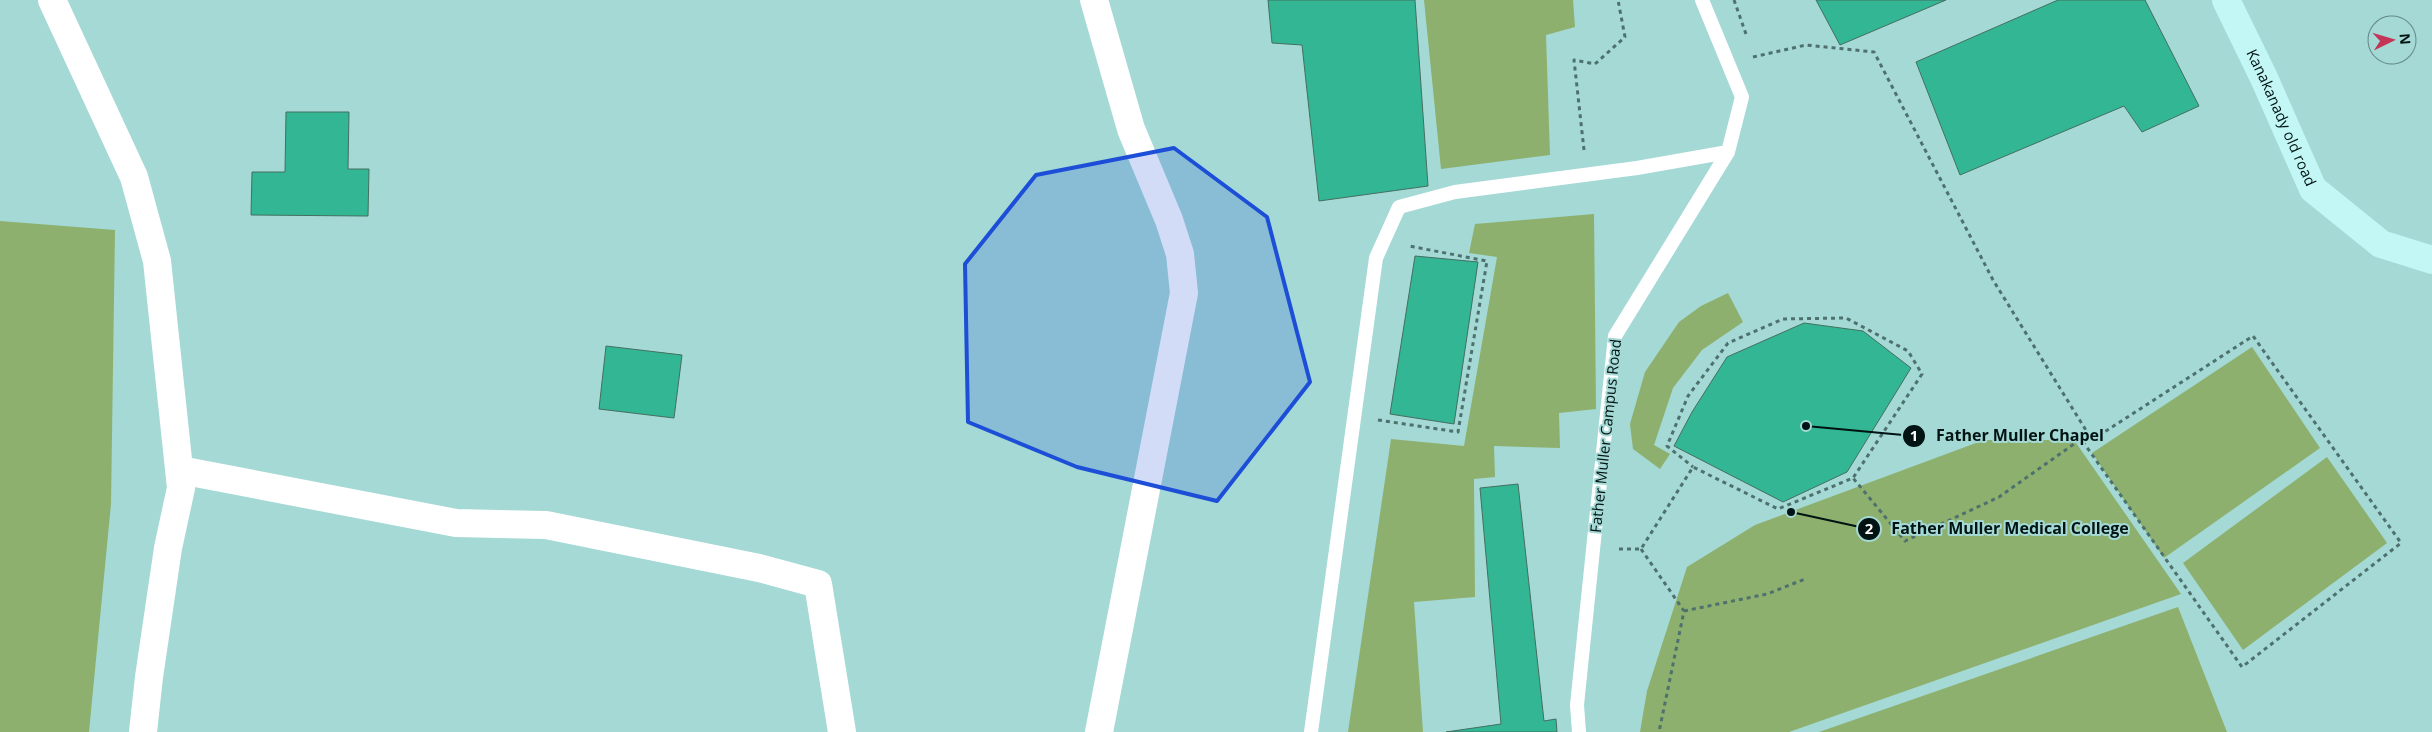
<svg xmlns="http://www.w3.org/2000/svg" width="2432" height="732" viewBox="0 0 2432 732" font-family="'Open Sans',sans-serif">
  <rect width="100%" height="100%" fill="#a4d9d5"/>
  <path fill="#8db06e" d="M1424 0H1573L1575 27 1546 35 1550 155 1441 169Z
    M1594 214 1596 409 1559 413 1560 448 1494 446 1495 477 1474 479 1475 597 1414 602 1423 732H1348L1391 439 1464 446 1497 257 1469 253 1475 224Z
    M0 221 115 230 111 504 89 732H0Z
    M1728 293 1743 322 1702 350 1673 388 1654 445 1670 454 1660 469 1633 449 1630 424 1645 372 1679 322 1701 306Z
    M2252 347 2320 448 2164 558 2092 453Z
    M1984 440H2074L2181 594 1789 732H1640L1647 691 1687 567 1755 525Z
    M2327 457 2387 543 2243 650 2183 563Z
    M2178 607 2227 732H1819Z"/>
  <path fill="#32b693" stroke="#446f61" d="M1268 0H1415L1428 186 1319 201 1302 45 1272 43Z
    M1816 0H1946L1840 45Z
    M2058 0H2145L2199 106 2142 132 2124 106 1960 175 1916 62Z
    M286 112H349L348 169H369L368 216 251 215 252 172H285Z
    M1415 256 1478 262 1454 424 1390 414Z
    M1804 323 1863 331 1911 368 1847 472 1783 502 1674 446 1692 412 1727 357Z
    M606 346 682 355 674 418 599 409Z
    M1518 484 1544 721 1556 719 1557 732H1446L1501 724 1480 488Z"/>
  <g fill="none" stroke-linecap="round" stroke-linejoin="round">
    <path stroke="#4e716e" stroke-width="3" stroke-dasharray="4 4" stroke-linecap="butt" d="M1734 0 1746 34
      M1753 57 1806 45 1874 52 1993 280 2092 440 2253 336 2401 543 2242 667 2081 439 1999 497 1905 541 1853 478
      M1584 150 1574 60 1595 64 1625 37 1618 0
      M1378 420 1458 432 1487 261 1409 246
      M1619 549H1641L1693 467 1778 509 1853 478 1922 374 1908 351 1846 318 1783 319 1728 343 1688 396 1667 446 1693 467
      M1641 549 1684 611 1659 732
      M1684 611 1767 594 1805 579"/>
    <path stroke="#fff" stroke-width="14" d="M1311 732 1376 258 1399 207 1455 192 1637 168 1728 152
      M1579 732 1577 705 1615 336 1728 152 1742 97 1702 0"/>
    <path stroke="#fff" stroke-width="28" d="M52 0 134 177 157 261 181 488 168 548 149 677 143 732
      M1094 0 1131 129 1169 220 1180 254 1184 293 1099 732
      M180 470 456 523 546 525 759 568 818 584 842 732"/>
    <path stroke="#c3f7f5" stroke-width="28" id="s1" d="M2226 0 2264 78 2313 189 2381 244 2432 260"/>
  </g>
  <path fill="#1d4ed8" fill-opacity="0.2" stroke="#1d4ed8" stroke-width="4" stroke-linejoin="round" d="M1174 148 1267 217 1310 382 1217 501 1077 467 968 422 965 264 1036 175Z"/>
  <g text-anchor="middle" stroke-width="4" stroke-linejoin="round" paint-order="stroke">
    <g font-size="15" fill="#011312" stroke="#a4d9d5">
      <text dy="5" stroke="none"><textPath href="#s1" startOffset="130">Kanakanady old road</textPath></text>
      <text transform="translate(1606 436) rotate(-84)" y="5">Father Muller Campus Road</text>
    </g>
  </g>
  <path fill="none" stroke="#011312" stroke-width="2" d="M1806 426L1914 436M1791 512L1869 529"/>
  <g fill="#011312" stroke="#a4d9d5" stroke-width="2">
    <circle cx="1806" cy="426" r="5"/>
    <circle cx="1791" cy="512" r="5"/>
    <circle cx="1914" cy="436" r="12"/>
    <circle cx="1869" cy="529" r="12"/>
  </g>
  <g font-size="15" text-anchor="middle" font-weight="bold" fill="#fff">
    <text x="1914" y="441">1</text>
    <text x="1869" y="534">2</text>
  </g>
  <g font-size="16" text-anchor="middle" font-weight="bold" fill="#011312" stroke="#a4d9d5" stroke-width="4" stroke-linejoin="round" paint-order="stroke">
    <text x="2020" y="441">Father Muller Chapel</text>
    <text x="2010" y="534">Father Muller Medical College</text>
  </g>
  <g transform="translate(2392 40) rotate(85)"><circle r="24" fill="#a4d9d5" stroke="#638a87"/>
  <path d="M0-4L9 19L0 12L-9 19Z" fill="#c43558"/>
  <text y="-8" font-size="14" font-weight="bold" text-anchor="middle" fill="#011312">N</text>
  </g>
</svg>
